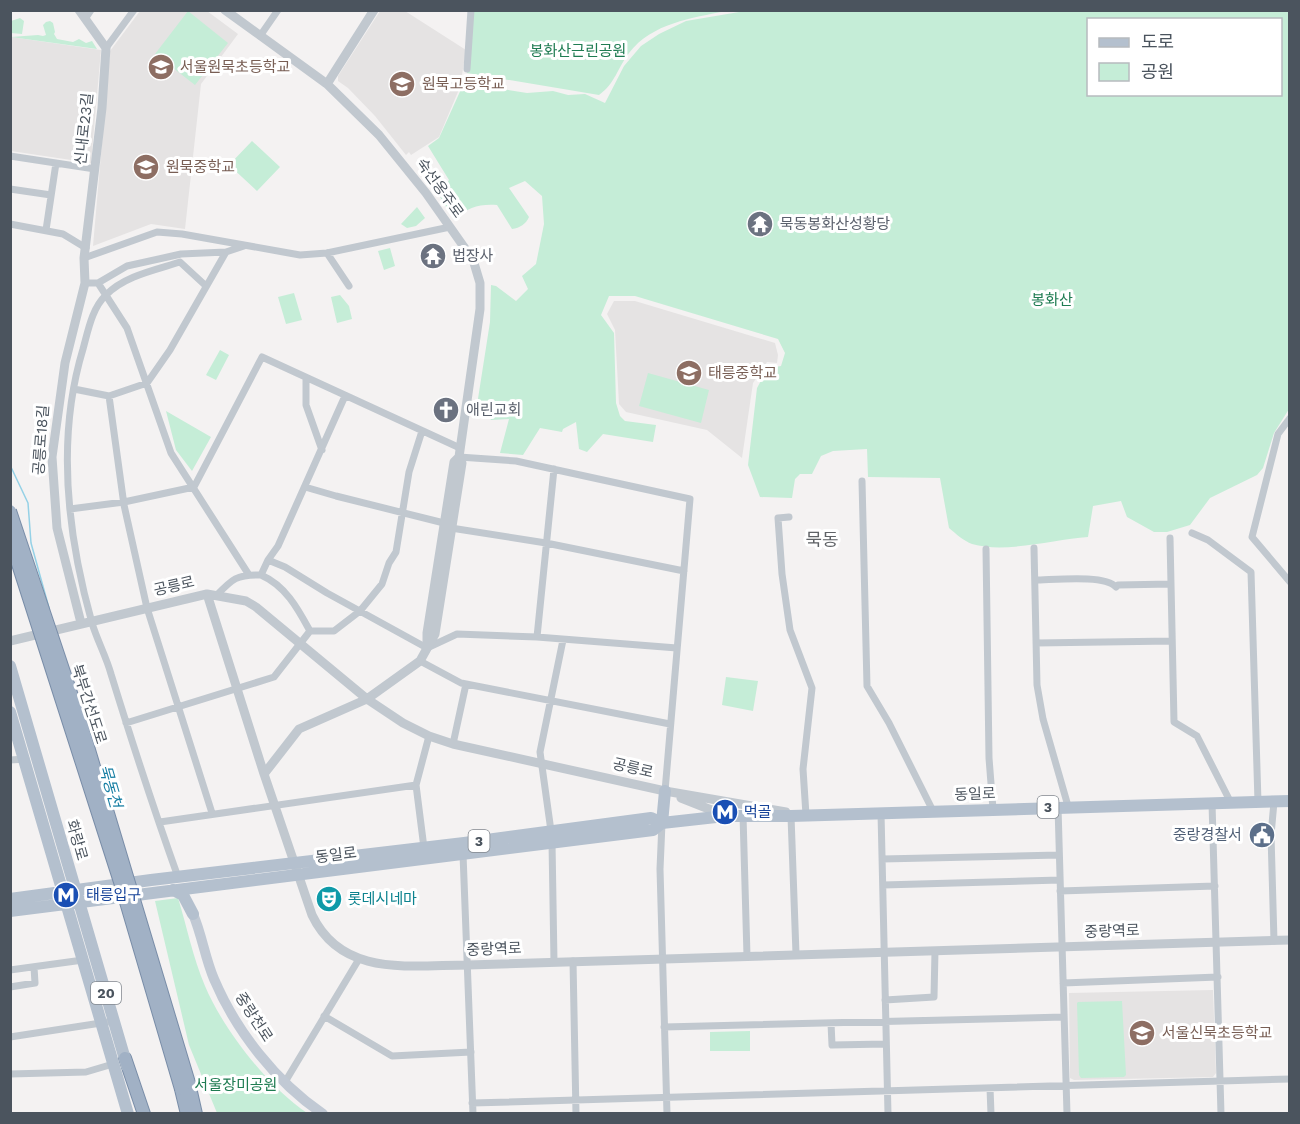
<svg xmlns="http://www.w3.org/2000/svg" width="1300" height="1124" viewBox="0 0 1300 1124" font-family="'Work Sans','Noto Sans KR',sans-serif">
  <rect width="100%" height="100%" fill="#f4f2f2"/>
  <path fill="#e5e3e3" d="M140 11H207L238 34 201 84 185 229 151 224 93 246 110 51Z
    M380 11H405L466 50 460 87 439 137 411 155 409 152 406 155 375 116 348 88 338 81V76Z
    M11 37 101 50 91 163 11 151Z
    M614 301H635L775 343 778 355 777 363 767 362 753 383 742 458 707 430 626 412 619 404 615 330 607 314Z
    M1213 990 1216 1073 1213 1077 1074 1080 1070 1078 1069 993Z"/>
  <path fill="#c5edd7" fill-rule="evenodd" d="M188 11 228 43 195 85 155 54Z
    M472 11H726C692 18 652 23 629 53 618 67 615 84 599 95L467 73Z
    M745 11H1289V409L1274 433 1263 468 1257 475 1210 498 1190 525 1167 532H1154L1127 517 1121 501 1093 506 1088 537C1054 539 1006 554 972 544 964 541 956 534 949 528L940 478 868 477 867 449 833 451 821 456 812 474H800L795 479 792 498 760 497 748 465 757 388 768 368 781 366 785 353 778 339 635 296H609L601 315 614 333 616 403 620 416 625 421 656 425 653 442 603 434 587 452 579 449 576 422 563 429 562 432 540 428 523 455 500 453 509 419 491 420 483 404 477 405 490 322 491 285 496 286 516 301 528 289 522 276 536 264 544 224 542 196 525 181 509 188 529 217C526 224 520 228 512 229L497 205C478 204 469 207 454 220L439 195 449 180 428 146 439 138 467 76 502 89 527 93 553 91 568 95 585 94 605 103 624 66 641 46 659 34 686 21ZM1088 20H1280V94H1088Z
    M20 18 24 21 22 34 11 33V21Z
    M50 21 53 23 55 32 54 34 57 39 73 42 79 39 86 43 92 41 97 49 11 37 38 35 43 36 46 35 43 25 46 22Z
    M252 141 280 167 257 191 229 165Z
    M417 207 425 218 416 226 407 228 401 224Z
    M390 248 395 266 384 270 378 251Z
    M294 293 302 320 286 324 278 297Z
    M340 295 349 306 352 319 337 323 331 297Z
    M220 350 229 355 216 380 206 375Z
    M648 373 709 390 701 423 639 406Z
    M166 411 211 437 192 471 176 450Z
    M726 677 758 681 753 711 722 705Z
    M178 898C187 927 193 958 205 986 223 1029 268 1087 307 1113H217L189 1045 155 901Z
    M1122 1001 1126 1075 1124 1077 1081 1078 1079 1075 1077 1003 1078 1002Z
    M750 1031V1051H710V1032Z"/>
  <g fill="none" stroke-linecap="round" stroke-linejoin="round">
    <path stroke="#95d1e6" stroke-width="1.5" d="M10 465 28 503 31 543 49 608"/>
    <defs>
      <path id="trunk" d="M125 1058 144 1114
        M189 1083 196 1114
        M181 1089 187 1114"/>
    </defs>
    <use href="#trunk" stroke="#798da8" stroke-width="14"/>
    <path stroke="#c1c8cf" stroke-width="7" d="M85 19 91 10
      M260 36 278 10
      M106 48 134 10
      M467 69 471 10
      M10 156 95 169
      M10 189 51 195
      M10 224 63 234 86 248
      M46 230 56 163
      M327 253 349 286
      M84 258 157 232 182 234 300 255 327 253 450 227
      M85 283H98L127 328 171 453 249 575
      M98 283 127 266 181 254 226 252
      M306 378V405L322 450
      M74 389 109 396 147 383 170 350 226 252 244 246
      M109 396 124 505 147 608 212 813
      M1290 418 1278 434 1252 537 1290 582
      M459 457 516 461 690 499 665 791
      M862 481 867 686 889 723 933 811
      M305 487 336 496 444 523
      M70 509 124 502 194 487 262 357 460 448
      M789 517 778 518 782 574 790 630 812 688 803 769 806 815
      M451 528 546 543 684 571
      M1192 533 1208 540 1251 572 1258 802
      M1170 538 1174 722 1197 736 1231 803
      M1034 548 1037 685 1043 719 1068 806
      M986 549 989 758 993 809
      M268 560 285 567 327 593 427 648 457 634 537 637 677 648
      M261 575C286 586 298 609 310 631
      M1035 580C1052 580 1105 574 1116 587L1118 585 1171 584
      M216 596C232 579 237 574 261 575L268 560 278 546 345 396
      M310 631H334L360 611 382 584 389 563 396 552 409 472 422 431
      M537 637 554 469
      M1036 643 1172 641
      M420 661 461 683 670 724
      M126 723 274 677 310 631
      M453 744 466 684
      M10 760 26 759
      M1212 803 1221 1114
      M1058 807 1067 1114
      M881 813 888 1114
      M743 815 747 956
      M791 816 796 954
      M160 822 416 785
      M662 823 660 869 667 1114
      M551 831 540 752 563 640
      M552 842 554 962
      M424 848 416 785 429 736
      M463 854 473 1114
      M882 859 1059 855
      M178 877C154 810 132 742 111 674 106 656 97 640 92 623 67 534 56 438 83 349 88 331 92 308 106 295 124 276 155 270 180 262L206 286
      M883 885 1060 880
      M1060 891 1215 886
      M1274 941 1271 835 1274 802
      M573 961 576 1114
      M10 970 83 960
      M1063 983 1218 977
      M10 987 35 983 34 967
      M885 1000 934 997 935 951
      M324 1016 392 1056 471 1052
      M831 1023 832 1045 886 1044
      M664 1027 1064 1017
      M10 1037 114 1021
      M10 1074 86 1072 113 1064
      M285 1082 359 959
      M990 1088 991 1114
      M472 1103 1290 1079"/>
    <path stroke="#c1c8cf" stroke-width="9" d="M79 10 106 48 102 108 84 258 85 283 65 363 52 457 57 528 81 623
      M225 10 327 84 379 135 426 193 464 247 474 263 480 283V309L459 457 462 463 435 634 420 661 367 699 299 729 264 774
      M327 84 374 10
      M207 594 264 774 312 915C342 978 411 965 468 965L1290 940
      M10 641 207 594 246 601 256 607 367 699 403 723 429 736 453 744 665 791 786 812
      M427 646V633L454 462 459 457
      M681 798 724 815"/>
    <path stroke="#c1c9d4" stroke-width="10" d="M193 914C202 935 205 958 214 979 236 1031 276 1082 323 1114"/>
    <path stroke="#b4c0ce" stroke-width="12" d="M10 666 127 1066
      M10 712 128 1114
      M662 823 665 791
      M173 890 183 895 193 914
      M10 899 151 880 464 843 651 818 662 823 725 816H791L1290 801
      M10 911 653 830 662 823"/>
    <use href="#trunk" stroke="#a1b1c5" stroke-width="12"/>
    <defs>
      <path id="trunk-bridge" d="M10 511 80 720 189 1083
        M10 539 121 885 181 1089"/>
    </defs>
    <use href="#trunk-bridge" stroke="#798da8" stroke-width="14" stroke-linecap="butt"/>
    <use href="#trunk-bridge" stroke="#a1b1c5" stroke-width="12"/>
  </g>
  <defs>
    <symbol id="school-disc" viewBox="-11 -11 22 22"><circle r="9.5" fill="#8d6e63" stroke="#fff"/><path d="M0-5L7-2L0 1L-7-2ZM-4 1L0 2.5L4 1V4Q0 6-4 4Z" fill="#fff"/></symbol>
    <symbol id="temple-disc" viewBox="-11 -11 22 22"><circle r="9.5" fill="#6b7280" stroke="#fff"/><path d="M0-6L5-2H3V0L6.5 2.5H4V6H1.5V3h-3V6H-4V2.5H-6.5L-3 0V-2H-5Z" fill="#fff"/></symbol>
    <symbol id="church-disc" viewBox="-11 -11 22 22"><circle r="9.5" fill="#6b7280" stroke="#fff"/><path d="M-1.2-6h2.4v3.5h3.3v2.4h-3.3V6h-2.4V-.1h-3.3v-2.4h3.3Z" fill="#fff"/></symbol>
    <symbol id="metro-disc" viewBox="-11 -11 22 22"><circle r="9.5" fill="#1a4fb4" stroke="#fff"/><path d="M-5.5 5V-5H-3L0 0L3-5H5.5V5H3V-.5L0 4L-3-.5V5Z" fill="#fff"/></symbol>
    <symbol id="civic-disc" viewBox="-11 -11 22 22"><circle r="9.5" fill="#5c6f8a" stroke="#fff"/><path d="M-.6-6.5H3V-4.5H.6V-3L4-1V1h2V6H-6V1h2V-1L-.6-3ZM-1.2 2.5V6h2.4V2.5Z" fill="#fff"/></symbol>
    <symbol id="theatre-disc" viewBox="-11 -11 22 22"><circle r="9.5" fill="#0f9aa8" stroke="#fff"/><path d="M-5-5.5Q0-4 5-5.5V0Q5 5 0 6Q-5 5-5 0ZM-3.3-2.5H-1v1.5H-3.3ZM1-2.5H3.3v1.5H1ZM-2.8 1Q0 5.5 2.8 1Z" fill="#fff"/></symbol>
  </defs>
  <g fill-rule="evenodd">
    <use href="#school-disc" x="146" y="52" width="30" height="30"/>
    <use href="#school-disc" x="387" y="69" width="30" height="30"/>
    <use href="#school-disc" x="131" y="152" width="30" height="30"/>
    <use href="#temple-disc" x="745" y="209" width="30" height="30"/>
    <use href="#temple-disc" x="418" y="241" width="30" height="30"/>
    <use href="#school-disc" x="674" y="358" width="30" height="30"/>
    <use href="#church-disc" x="431" y="395" width="30" height="30"/>
    <use href="#metro-disc" x="710" y="797" width="30" height="30"/>
    <use href="#civic-disc" x="1247" y="820" width="30" height="30"/>
    <use href="#metro-disc" x="51" y="880" width="30" height="30"/>
    <use href="#theatre-disc" x="314" y="884" width="30" height="30"/>
    <use href="#school-disc" x="1127" y="1018" width="30" height="30"/>
  </g>
  <g text-anchor="middle" stroke-width="6" stroke-linejoin="round" paint-order="stroke">
    <g fill="#fff" stroke="#81878e" stroke-width="1.5">
      <rect x="1037.5" y="796" width="21" height="22" rx="4.5"/>
      <rect x="468.5" y="830" width="21" height="22" rx="4.5"/>
      <rect x="91" y="982" width="30" height="22" rx="4.5"/>
    </g>
    <g font-size="14" font-weight="bold" fill="#4b545e">
      <text x="1048" y="812">3</text>
      <text x="479" y="846">3</text>
      <text x="106" y="998">20</text>
    </g>
    <g font-size="15" fill="#1f7c52" stroke="#fff">
      <text x="578" y="56">봉화산근린공원</text>
      <text x="1052" y="305">봉화산</text>
      <text x="236" y="1090">서울장미공원</text>
    </g>
    <g font-size="15" fill="#785e54" stroke="#fff" text-anchor="start">
      <text x="180" y="72">서울원묵초등학교</text>
      <text x="422" y="89">원묵고등학교</text>
      <text x="166" y="172">원묵중학교</text>
      <text x="708" y="378">태릉중학교</text>
      <text x="1162" y="1038">서울신묵초등학교</text>
    </g>
    <g font-size="15" fill="#4b545e" stroke="#fff">
      <text transform="translate(84 129) rotate(-84)" y="5">신내로23길</text>
      <text transform="translate(440 188) rotate(54)" y="5">숙선옹주로</text>
      <text transform="translate(41 440) rotate(-86)" y="5">공릉로18길</text>
      <text transform="translate(174 586) rotate(-13)" y="5">공릉로</text>
      <text transform="translate(89 704) rotate(72)" y="5">북부간선도로</text>
      <text transform="translate(633 768) rotate(13)" y="5">공릉로</text>
      <text transform="translate(975 794) rotate(-2)" y="5">동일로</text>
      <text transform="translate(77 840) rotate(74)" y="5">화랑로</text>
      <text transform="translate(336 855) rotate(-7)" y="5">동일로</text>
      <text transform="translate(1112 931) rotate(-2)" y="5">중랑역로</text>
      <text transform="translate(494 949) rotate(-2)" y="5">중랑역로</text>
      <text transform="translate(254 1017) rotate(57)" y="5">중랑천로</text>
    </g>
    <g font-size="15" fill="#5b616d" stroke="#fff" text-anchor="start">
      <text x="780" y="229">묵동봉화산성황당</text>
      <text x="452" y="261">법장사</text>
      <text x="466" y="415">애린교회</text>
    </g>
    <g font-size="15" fill="#164399" stroke="#fff" text-anchor="start">
      <text x="744" y="817">먹골</text>
      <text x="86" y="900">태릉입구</text>
    </g>
    <g font-size="15" fill="#4e5e75" stroke="#fff" text-anchor="end">
      <text x="1242" y="840">중랑경찰서</text>
    </g>
    <g font-size="15" fill="#0d838f" stroke="#fff" text-anchor="start">
      <text x="348" y="904">롯데시네마</text>
    </g>
    <g font-size="16" font-style="italic" fill="#187fa4" stroke="#fff">
      <text transform="translate(111 786) rotate(74)" y="6">묵동천</text>
    </g>
    <g font-size="18" fill="#5f6266" stroke="#fff">
      <text x="822" y="546">묵동</text>
    </g>
  </g>
  <rect width="1300" height="1124" fill="none" stroke="#4b545e" stroke-width="24"/>
  <rect x="1087" y="18" width="195" height="78" fill="#ffffff" stroke="#b7bbbf" stroke-width="1.5"/>
  <rect x="1099" y="38" width="30" height="9" fill="#b4c0ce" stroke="#b7bbbf" stroke-width="1.5"/>
  <text x="1141" y="48" font-size="18" fill="#4b545e">도로</text>
  <rect x="1099" y="63" width="30" height="18" fill="#c5edd7" stroke="#b7bbbf" stroke-width="1.5"/>
  <text x="1141" y="78" font-size="18" fill="#4b545e">공원</text>
</svg>
